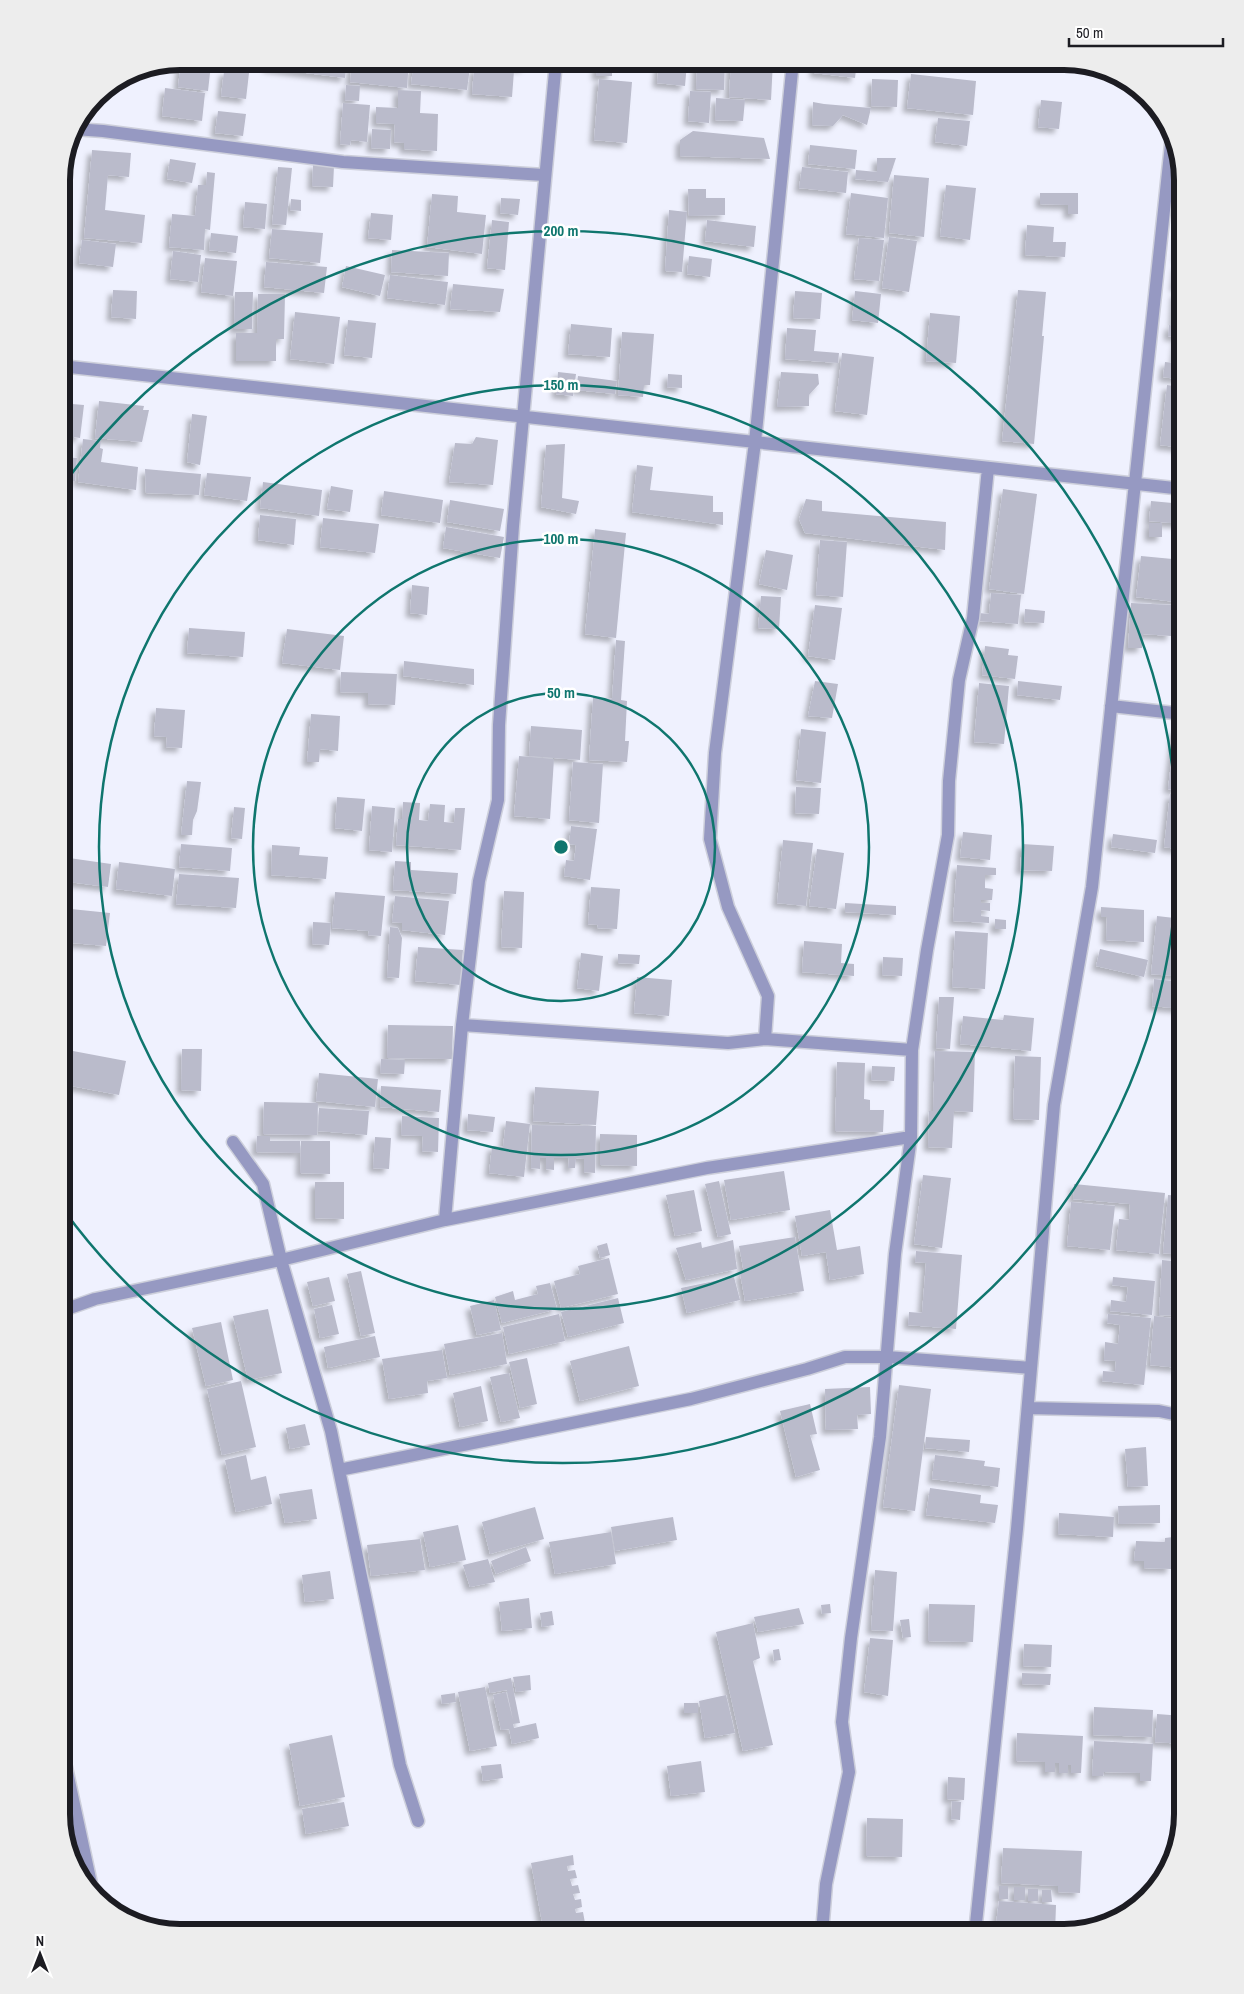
<svg xmlns="http://www.w3.org/2000/svg" width="1244" height="1994" viewBox="0 0 1244 1994" font-family="'Archivo Narrow',sans-serif">
  <defs>
    <filter id="shadow"><feDropShadow dx="-4.5" dy="4.5" stdDeviation="2.5" flood-color="#0004"/></filter>
  </defs>
  <rect width="100%" height="100%" fill="#eff1fe"/>
  <path fill="#babbcb" filter="url(#shadow)" d="M181 61 211 64 208 91 178 87Z
    M268 61H347L345 78 267 68Z
    M352 61H409L407 88 350 82Z
    M414 61 470 67 467 90 411 84Z
    M473 61H526L525 68 473 65Z
    M597 61H612V76H596Z
    M664 61H693V63H687L685 86 657 83 659 62Z
    M697 61H725L724 90 696 89Z
    M731 61H773L771 100 729 97Z
    M815 61H857L855 78 814 73Z
    M474 68 514 71 512 97 472 94Z
    M224 71 249 73 246 99 221 96Z
    M911 74 976 81 973 115 907 108Z
    M599 79 632 82 627 143 594 140Z
    M872 79 898 80 897 107 871 106Z
    M346 85 360 86 359 101 345 100Z
    M165 88 205 93 202 121 162 116Z
    M398 90 421 91 420 113 438 114 437 151 404 149V143L394 142 395 124 376 123V107L398 108Z
    M690 91 711 92 709 123 688 121Z
    M716 98 745 100 743 121 715 120Z
    M1041 100 1062 102 1059 129 1038 127Z
    M813 102 824 104 871 108 867 125 843 115 833 126 812 125Z
    M343 103 370 105 367 142 351 140 350 145 340 144Z
    M218 111 246 114 243 136 215 133Z
    M938 118 970 121 967 146 935 142Z
    M372 129 391 130 390 149 371 148Z
    M693 131 764 138 770 159 680 156V140Z
    M810 145 857 150 855 169 808 164Z
    M92 150 131 153 129 177 108 175 105 210 145 215 142 243 84 238Z
    M877 158H896L888 182 855 179 856 170 877 172Z
    M170 159 196 163 192 183 167 179Z
    M313 164 334 166 333 187 312 186Z
    M63 166 67 167 63 204 61 173Z
    M278 167 292 168 286 225 272 224Z
    M802 167 848 172 846 193 799 188Z
    M207 172 215 173 210 230 205 229 204 250 169 247 172 214 195 216 198 185H206Z
    M894 175 929 178 924 237 889 233Z
    M946 185 976 188 970 240 940 236Z
    M688 189H706V198H725V215L689 216Z
    M851 193 888 198 884 238 846 234Z
    M1040 193H1078V214H1068V205L1040 204Z
    M432 194 458 196 457 212 486 215 482 254 427 247Z
    M501 198 520 199 518 215 500 213Z
    M291 199 301 200V211L290 210Z
    M245 202 267 204 265 229 243 227Z
    M669 210 687 212 682 272 665 271Z
    M371 213 393 215 391 240 368 238Z
    M492 220 509 222 505 270 487 268Z
    M707 220 756 226 754 247 705 241Z
    M1027 225 1054 227 1053 242H1066L1065 257 1025 255Z
    M272 229 323 233 320 263 269 258Z
    M211 233 238 236 236 253 209 250Z
    M1180 233 1183 234V260L1177 259Z
    M889 237 917 241 909 292 882 288Z
    M859 238 884 240 879 281 854 279Z
    M82 240 116 244 113 267 79 263Z
    M392 250 449 253 448 276 391 272Z
    M173 251 201 255 198 282 170 279Z
    M689 256 712 259 710 277 687 274Z
    M205 258 237 261 233 296 201 292Z
    M266 262 327 267 324 293 264 287Z
    M1177 264 1183 265V288L1174 287Z
    M346 266 385 275 380 296 342 287Z
    M390 275 448 282 445 305 387 298Z
    M453 284 504 289 500 312 450 309Z
    M113 290 137 291 136 319 111 317Z
    M1018 290 1046 292 1042 336H1044L1034 444 1002 441Z
    M795 291 822 293 820 319 793 318Z
    M855 291 881 294 878 323 852 320Z
    M235 292H253L252 329H234Z
    M1175 292 1183 293V325L1173 324Z
    M258 294H285L284 339H276V361H236V333H257Z
    M295 312 340 317 334 364 290 359Z
    M930 313 960 316 956 363 926 361Z
    M348 320 376 323 372 358 344 355Z
    M571 324 612 328 610 357 568 354Z
    M1169 325 1183 327V380L1163 377 1165 362 1174 363 1177 337 1168 336Z
    M787 328 816 330 814 351 839 353 838 363 785 359Z
    M622 332 654 334 650 385H644L643 397 618 395Z
    M842 353 874 357 867 415 835 411Z
    M558 372 576 374 573 396 556 394Z
    M781 372 818 374 819 384 809 395V406L777 407Z
    M668 374 682 375V388L667 387Z
    M578 376 617 381 615 394 576 390Z
    M1167 385 1183 387V448L1160 445Z
    M99 401 144 406 143 410H149L142 442 95 438Z
    M72 404 84 405 80 438 68 436 69 428 63 427 65 415 71 416Z
    M192 414 207 416 200 465 187 462Z
    M476 437 498 440 493 485 449 482 455 443 472 444Z
    M83 439 101 441 100 448 103 449 101 462 138 467 136 490 78 482Z
    M565 444 562 498 579 501 576 514 541 507 546 445Z
    M61 457 77 458 75 481 61 480Z
    M637 465 653 467 650 490 713 496V512H723V525L632 512Z
    M145 469 201 474 199 495 146 493Z
    M207 473 251 477 247 501 204 495Z
    M263 482 322 490 319 516 260 508Z
    M331 486 353 490 350 512 327 509Z
    M1003 489 1037 494 1024 594 989 589Z
    M384 491 443 500 440 523 381 515Z
    M806 499 822 501V511L946 522 945 550 805 533 799 519Z
    M450 500 504 509 500 531 447 522Z
    M1151 501 1183 504V524L1149 521Z
    M260 515 296 519 294 545 258 540Z
    M323 518 379 524 375 553 320 547Z
    M1149 523H1162V537H1149Z
    M446 527 504 537 500 558 443 548Z
    M595 529 626 533 616 638 585 634Z
    M820 540 847 542 843 597 816 595Z
    M766 550 793 555 787 590 759 584Z
    M1141 556 1183 560V603L1136 597Z
    M412 585 429 587 427 615 410 613Z
    M991 593 1021 595 1018 624 978 621 979 613 989 614Z
    M761 596 781 597 779 629 758 628Z
    M1131 603 1172 605 1171 636 1143 634 1142 648H1128Z
    M815 605 842 608 835 660 808 656Z
    M1025 609 1045 611 1044 623 1024 622Z
    M189 628 245 632 243 657 187 653Z
    M287 629 344 636 340 670 282 663Z
    M616 640 625 641 621 700 627 701 625 741H629L627 762 589 760 593 697 612 699Z
    M985 646 1009 649 1008 655 1018 656 1015 679 982 675Z
    M404 661 474 669V685L403 676Z
    M341 672 397 674 395 705 368 704V693L340 692Z
    M815 681 838 684 832 718 808 716Z
    M1018 681 1062 686 1060 700 1017 695Z
    M979 683 1009 686 1004 744 974 742Z
    M156 708 185 710 182 748 166 747 167 737 154 736Z
    M311 714 340 716 338 751 320 749 319 762H307Z
    M531 726 582 730 580 760 529 756Z
    M801 729 826 732 821 783 796 780Z
    M1175 729 1183 730V791L1168 789Z
    M519 756 554 759 550 819 514 816Z
    M573 762 603 764 599 823 569 820Z
    M187 781 201 782 197 811 193 820 192 835H181Z
    M796 787 821 788 819 814 795 813Z
    M1170 794 1183 795V850L1164 847Z
    M337 797 365 799 362 831 335 828Z
    M403 802 420 803 419 820 428 821 430 804 445 805 444 822 454 823 455 808H465L461 850 396 845 398 819H402Z
    M372 806 395 808 392 852 369 850Z
    M234 807 245 808 242 839 231 838Z
    M571 826 597 829 590 880 564 876 566 860 574 861 576 845 569 844Z
    M963 832 992 835 990 860 960 857Z
    M1113 834 1157 840 1155 853 1111 847Z
    M783 840 813 843 806 906 777 903Z
    M181 844 232 848 230 871 179 867Z
    M1022 844 1054 846 1052 871 1020 870Z
    M272 845 300 847 299 855 328 857 326 879 271 875Z
    M817 849 844 853 836 909 809 906Z
    M62 857 111 864 108 887 61 881Z
    M395 861 411 862V870L458 873 456 894 393 890Z
    M119 862 175 869 172 896 116 889Z
    M957 865 996 868V875H985V888L993 889 992 900H981V903H990V911L981 910V916L989 917V923L953 921Z
    M179 874 239 878 236 908 176 904Z
    M591 887 620 889 617 929 597 928 598 925 588 924Z
    M504 891 524 892 522 948 501 947Z
    M335 892 385 896 381 936 368 935 369 931 332 928Z
    M395 896 449 901 445 935 402 930V923L392 922Z
    M845 903 896 906V915L845 912Z
    M1101 907 1144 910V942L1106 940 1107 917H1101Z
    M61 908 110 913 106 946 61 942Z
    M1157 916 1183 919V977L1151 974Z
    M995 919 1006 920V929H995Z
    M313 922 331 923 329 945 312 944Z
    M390 927 398 928 402 938 399 978 387 977Z
    M955 931 988 933 985 989 952 987Z
    M804 941 842 944 841 963 854 964V976L802 972Z
    M418 947 463 950 460 985 415 981Z
    M1100 949 1148 960 1144 977 1096 966Z
    M581 953 603 956 599 991 577 988Z
    M618 954 640 955 639 964 618 963Z
    M883 957 903 958 902 976 882 975Z
    M637 977 672 980 669 1016 634 1013Z
    M1154 979 1183 982V1009L1152 1006Z
    M939 997H954L950 1049 936 1048Z
    M1004 1015 1034 1018 1031 1051 960 1044 963 1016 1003 1020Z
    M388 1025 453 1026 452 1059 387 1058Z
    M182 1049H202L201 1091 181 1090Z
    M73 1051 126 1061 119 1095 66 1085Z
    M935 1051 975 1052 973 1112 954 1111 952 1148 928 1147 929 1111H933Z
    M1015 1056 1041 1057 1039 1120 1013 1119Z
    M381 1059 405 1060 404 1074 380 1073Z
    M837 1062 865 1063 864 1099 870 1100V1110H884L883 1132 835 1131Z
    M872 1066 895 1067 894 1081 871 1080Z
    M319 1073 378 1079 375 1107 316 1101Z
    M381 1086 441 1090 439 1112 380 1107Z
    M535 1087 599 1091 596 1125 533 1121Z
    M264 1102 318 1103 317 1135 263 1134Z
    M319 1108 369 1111 367 1135 318 1131Z
    M468 1114 495 1117 493 1132 467 1130Z
    M402 1116 439 1118 438 1152 422 1151 423 1136 401 1135Z
    M506 1121 530 1124 524 1177 489 1173 492 1146 503 1147Z
    M532 1125 596 1126 595 1173 584 1172V1159L576 1158 575 1168H568L569 1158H554V1170L546 1169V1158H540V1169L531 1168Z
    M600 1134 637 1135V1166L600 1165Z
    M257 1136H270V1141H300V1153L256 1152Z
    M375 1137 391 1138 389 1169 373 1168Z
    M301 1141H330V1174L300 1173Z
    M784 1171 790 1210 731 1220 724 1180Z
    M923 1175 951 1178 942 1248 914 1244Z
    M719 1181 731 1234 718 1237 705 1184Z
    M315 1182H344V1219L315 1218Z
    M1074 1184 1165 1193 1159 1254 1116 1250 1119 1219 1129 1220 1130 1204 1073 1199Z
    M694 1190 702 1231 675 1236 666 1195Z
    M1168 1195 1183 1196V1255L1163 1253Z
    M1071 1202 1115 1206 1110 1250 1067 1246Z
    M830 1210 837 1250 860 1246 864 1274 830 1280 826 1252 802 1256 795 1216Z
    M795 1237 804 1291 745 1301 740 1273H744L739 1246Z
    M733 1240 737 1269 686 1280 676 1248 701 1242 702 1248Z
    M607 1243 610 1255 600 1258 597 1246Z
    M916 1251 962 1255 956 1329 908 1325 909 1312 922 1313 926 1263 915 1262Z
    M609 1258 618 1294 561 1308 554 1281 580 1274 578 1266Z
    M1162 1260 1183 1262V1316L1159 1315Z
    M361 1271 375 1333 361 1336 347 1274Z
    M329 1277 335 1301 313 1306 307 1282Z
    M734 1277 740 1300 687 1313 681 1288Z
    M1113 1277 1155 1281 1152 1315 1110 1311 1111 1300 1126 1302 1128 1287 1112 1285Z
    M550 1283 557 1309 502 1323 495 1297 513 1291 515 1300 538 1294 536 1286Z
    M618 1298 624 1323 568 1337 561 1312Z
    M494 1300 501 1330 477 1335 470 1306Z
    M332 1305 339 1334 320 1338 314 1309Z
    M268 1309 282 1373 248 1380 233 1316Z
    M559 1314 565 1341 509 1354 503 1327Z
    M1108 1314 1151 1318 1144 1385 1102 1381 1103 1371 1115 1372 1116 1361 1104 1360 1105 1342 1118 1344 1120 1325 1107 1323Z
    M1154 1316 1183 1319 1179 1368 1150 1365Z
    M221 1322 233 1380 206 1386 192 1328Z
    M502 1333 507 1364 450 1375 444 1344Z
    M375 1336 380 1357 328 1368 324 1347Z
    M629 1346 639 1386 580 1401 570 1361Z
    M442 1350 447 1378 427 1381 428 1393 389 1399 382 1359Z
    M527 1358 537 1404 520 1408 509 1362Z
    M509 1373 520 1418 501 1422 490 1377Z
    M241 1381 256 1447 222 1455 207 1389Z
    M899 1385 931 1389 915 1511 883 1507Z
    M481 1386 488 1421 460 1427 453 1393Z
    M870 1387 871 1414 857 1415 858 1429 826 1430 825 1389Z
    M810 1404 817 1434 810 1435 820 1470 796 1477 780 1411Z
    M305 1424 310 1445 290 1449 286 1428Z
    M926 1437 970 1440 969 1452 925 1448Z
    M1146 1447 1148 1486 1128 1487 1125 1449Z
    M246 1455 251 1480 266 1476 272 1504 236 1512 225 1460Z
    M935 1455 985 1461 984 1466 1000 1468 998 1487 932 1479Z
    M930 1488 981 1495 980 1503 998 1505 995 1523 926 1515Z
    M312 1489 317 1519 285 1523 279 1494Z
    M1160 1505V1523L1119 1524 1118 1506Z
    M535 1507 544 1539 490 1554 482 1522Z
    M1179 1511H1183V1546L1177 1545Z
    M1059 1513 1114 1517 1113 1537 1058 1534Z
    M673 1517 677 1540 615 1551 611 1527Z
    M458 1525 466 1560 430 1567 423 1532Z
    M611 1532 616 1564 555 1574 549 1542Z
    M1173 1537 1171 1569 1144 1568V1561H1134L1136 1541 1165 1542V1538Z
    M420 1539 425 1570 371 1576 367 1545Z
    M526 1547 531 1561 496 1574 491 1561Z
    M488 1559 495 1582 470 1587 463 1565Z
    M875 1570 897 1572 893 1631 871 1630Z
    M330 1571 334 1599 305 1602 302 1575Z
    M529 1598 532 1628 502 1631 499 1602Z
    M830 1604 831 1613 822 1614 821 1605Z
    M929 1604 975 1605 973 1642 928 1641Z
    M799 1608 804 1624 758 1632 754 1617Z
    M552 1611 554 1625 542 1627 540 1613Z
    M909 1619 911 1637 903 1638 900 1620Z
    M753 1623 760 1658 753 1661 773 1745 743 1751 716 1632Z
    M870 1638 893 1640 888 1696 864 1692Z
    M1024 1644 1052 1645 1051 1667 1023 1666Z
    M779 1649 781 1660 774 1661 773 1650Z
    M1022 1673 1051 1674 1050 1685 1022 1684Z
    M530 1675 531 1690 516 1692 513 1677Z
    M511 1678 520 1723 513 1724 514 1728 536 1723 539 1738 512 1744 509 1729 501 1730 493 1695 506 1692 513 1720 507 1692V1690L490 1693 488 1683Z
    M485 1687 497 1746 470 1751 458 1692Z
    M455 1693 456 1702 442 1704 441 1695Z
    M726 1695 735 1733 705 1738 699 1701Z
    M684 1703H698V1713H684Z
    M1094 1707 1153 1710 1152 1737 1093 1735Z
    M1157 1714 1183 1716V1744L1155 1742Z
    M1017 1733 1083 1736 1081 1773H1071V1765H1068V1773H1059V1763H1055V1772H1045V1762L1016 1761Z
    M332 1735 345 1797 300 1806 289 1744Z
    M1094 1741 1153 1744 1151 1781H1140V1773L1104 1772 1103 1776H1092Z
    M701 1761 705 1792 671 1796 667 1766Z
    M501 1764 503 1778 483 1781 481 1766Z
    M948 1777 965 1778 964 1800 947 1799Z
    M952 1801 961 1802 960 1820 951 1819Z
    M344 1802 349 1826 306 1834 302 1809Z
    M867 1818 903 1819 902 1857 866 1856Z
    M1003 1848 1082 1851 1080 1893 1058 1892V1886L1001 1883Z
    M573 1855 574 1865 567 1866 568 1871 575 1870 577 1878 570 1879 572 1886 578 1885 580 1893 573 1894 575 1900 581 1899 582 1907 575 1909 576 1913 583 1912 585 1923 580 1924 581 1932 544 1933 531 1863Z
    M999 1886H1008V1899H999Z
    M1014 1887H1025V1900H1014Z
    M1028 1889H1038V1901H1028Z
    M1042 1890H1051L1052 1902H1042Z
    M999 1901 1056 1905 1055 1933 995 1931Z"/>
  <g fill="none" stroke-linecap="round" stroke-linejoin="round">
    <defs>
      <path id="minor" d="M74 129 103 131 343 162 544 175
        M61 366 1183 489
        M1111 706 1183 714
        M462 1025 728 1043 765 1039 912 1050
        M765 1039 768 996 728 907 710 839 715 753 755 442 793 61
        M233 1142 263 1184 281 1260 331 1431 400 1765 418 1821
        M445 1220 462 1025 479 881 498 800 499 725 513 526 556 61
        M61 1311 95 1299 281 1260 445 1220 707 1168 911 1137
        M1028 1408 1159 1411 1183 1416
        M339 1470 691 1399 807 1369 845 1357H887L1031 1368
        M61 1744 92 1888
        M822 1933 826 1884 849 1772 842 1722 851 1638 880 1437 895 1254 911 1137 912 1050 927 950 948 835 949 781 959 680 973 618 988 468
        M975 1933 1017 1529 1054 1105 1092 887 1172 135"/>
    </defs>
    <use href="#minor" stroke="#cdcfdb" stroke-width="15"/>
    <use href="#minor" stroke="#9699c2" stroke-width="12"/>
  </g>
  <g fill="none" stroke="#0f766e" stroke-width="2.5">
    <circle cx="561" cy="847" r="154"/>
    <circle cx="561" cy="847" r="308"/>
    <circle cx="561" cy="847" r="462"/>
    <path d="M63 485A616 616 0 1 1 63 1209"/>
  </g>
  <path d="M0 0H1244V1994H0ZM180 70H1064A110 110 0 0 1 1174 180V1814A110 110 0 0 1 1064 1924H180A110 110 0 0 1 70 1814V180A110 110 0 0 1 180 70Z" fill="#ededed" fill-rule="evenodd"/>
  <path fill="none" stroke="#1c1c22" stroke-width="6" d="M180 70H1064A110 110 0 0 1 1174 180V1814A110 110 0 0 1 1064 1924H180A110 110 0 0 1 70 1814V180A110 110 0 0 1 180 70Z"/>
  <circle cx="561" cy="847" r="8" fill="#0f766e" stroke="#fff" stroke-width="2.5"/>
  <g font-size="15" text-anchor="middle" font-weight="bold" fill="#0f766e" stroke="#fff" stroke-width="5" stroke-linejoin="round" paint-order="stroke">
    <text x="561" y="236">200 m</text>
    <text x="561" y="390">150 m</text>
    <text x="561" y="544">100 m</text>
    <text x="561" y="698">50 m</text>
  </g>
  <g transform="translate(40 1954)" stroke="#ffffff" stroke-width="4" paint-order="stroke">
  <path d="M0-4L9 19L0 12L-9 19Z" fill="#1c1c22"/>
  <text y="-8" font-size="14" font-weight="bold" text-anchor="middle" fill="#1c1c22">N</text>
  </g>
  <path d="M1069 38v8h154v-8" fill="none" stroke="#1c1c22" stroke-width="2.5"/>
  <text x="1076" y="38" font-size="15" fill="#1c1c22" stroke="#ffffff" stroke-width="4" paint-order="stroke">50 m</text>
</svg>
